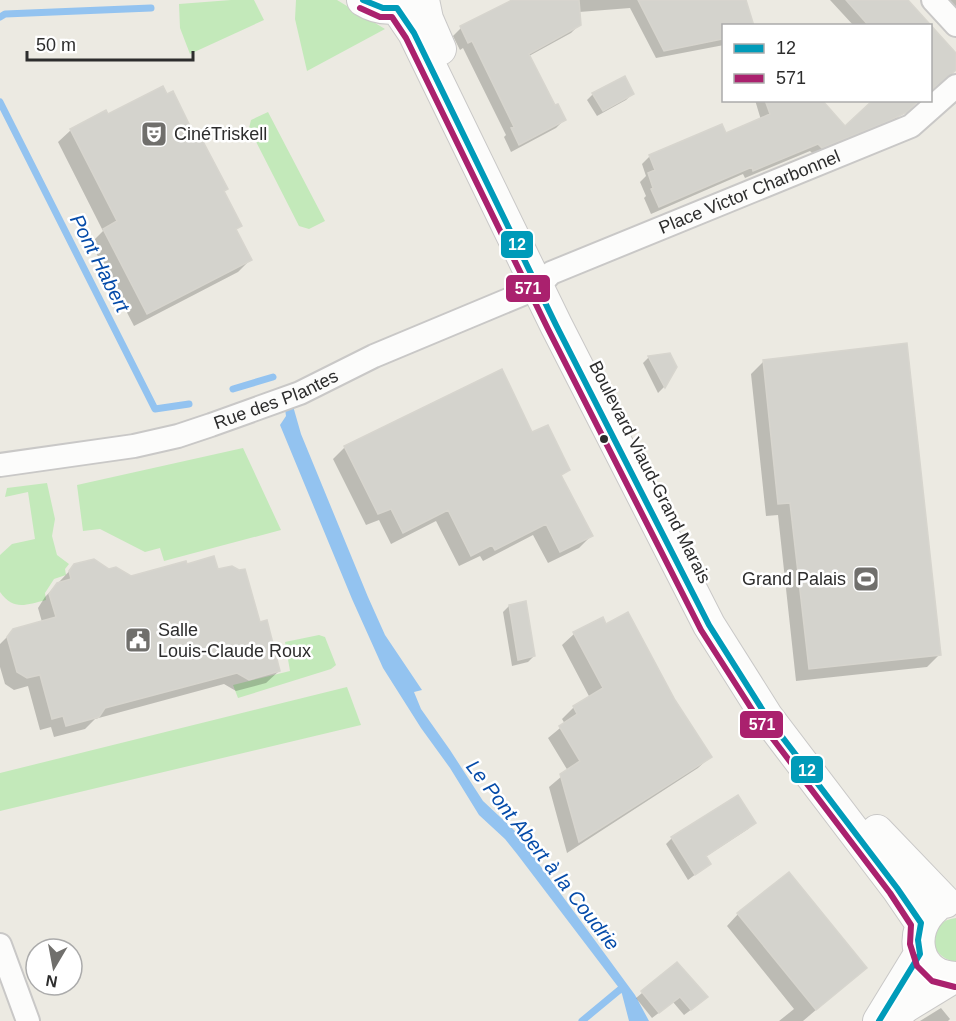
<svg xmlns="http://www.w3.org/2000/svg" width="956" height="1021" viewBox="0 0 956 1021" font-family="Arial,sans-serif">
  <rect width="100%" height="100%" fill="#eceae2"/>
  <path fill="#c3e9ba" d="M231 0H254L264 20 190 54 180 28 179 4Z
    M296 0H337L385 29 307 71 295 19Z
    M268 112 325 221 309 229 299 226 249 128 251 120Z
    M243 448 281 530 164 561 160 548 145 552 100 529 83 531 77 485Z
    M47 483 55 519 52 536 57 555 69 564 65 569 66 575 54 579 45 593 46 600C25 605 14 611 0 592V555L12 544 35 539 28 492 5 497 7 488Z
    M319 635 325 637 336 665 331 669 238 698 233 685 290 671 285 642Z
    M347 687 361 725 0 811V773Z
    M956 918V962C926 957 926 921 956 918Z"/>
  <path fill="#93c3f0" d="M293 406 301 434 368 597 385 635 422 690 414 692 421 709 450 750 483 801 514 830 635 995 649 1021H629L622 994 619 988 517 854 505 839 479 815 450 768 421 728 383 668 352 599 280 425 286 416 285 409Z"/>
  <path fill="#0003" d="M516 0H744L724 26V45L656 58 630 8 579 12 580 24 571 33 529 56 554 107 564 120 556 128 511 152 504 137 506 135 463 48 460 50 453 36 461 28Z
    M830 0H906L929 26H854Z
    M939 0H956V19Z
    M593 94H632L626 100 597 116 587 100Z
    M166 96 192 134 226 189 223 193 240 226 235 231 250 260 238 272 134 326 91 243 103 231 58 142 71 130Z
    M755 100H822L845 128 873 100H919L914 104 913 102 894 121 879 128 814 155 810 151 745 178 743 174 651 214 644 198 646 196 640 182 646 176 642 164 650 156 725 135 761 120Z
    M649 357 675 367 664 387 658 393 643 363Z
    M764 361 940 654 927 667 796 681 778 515 766 516 751 374Z
    M345 447 568 470 560 477 591 536 579 548 548 563 533 535 483 561 480 556 459 566 436 521 391 544 379 520 366 525 333 459Z
    M75 565 108 570 130 578 185 566 217 571 259 623 279 671 266 683 236 691 224 684 95 719 85 729 54 737 51 727 40 730 28 686 14 690 5 684 0 667V644L14 630 42 622 38 608 45 597Z
    M509 606 534 656 528 662 512 666 503 612Z
    M606 626 674 701 710 757 698 768 567 853 549 787 568 771 548 738 565 724 562 719 574 707 590 698 562 645 574 634Z
    M754 823 748 829 705 857 709 864 688 880 666 844 672 838Z
    M738 914 865 968 803 1021H779L794 1009 727 926Z
    M677 964 700 1003 684 1015 673 1002 652 1018 636 998Z
    M941 1008 950 1019 948 1021H920Z"/>
  <g fill="none" stroke-linecap="round" stroke-linejoin="round">
    <path stroke="#93c3f0" stroke-width="7" d="M0 17 5 14 151 8
      M0 102 155 409 189 404
      M233 389 273 377
      M582 1021 623 987"/>
  </g>
  <path fill="#d4d3cd" stroke="#d7d5ce" stroke-width="1.5" d="M512 0H579L581 25 529 54 555 105 558 104 566 120 519 145 511 128 514 127 472 41 468 43 460 26Z
    M638 0H746L754 26H723V39L664 51Z
    M846 0H908L956 53V70L930 91V26H869Z
    M625 76 634 94 603 111 592 93Z
    M163 86 167 94 173 91 193 132 197 130 228 189 224 191 242 226 236 229 252 260 147 314 103 229 117 221 70 129 106 110 108 114Z
    M765 100H822L845 126 873 100H919L907 112 889 121 822 148 818 144 753 171 752 167 659 207 651 189 653 188 648 173 655 170 649 155 722 124 726 133 770 114Z
    M907 343 941 655 809 669 790 503 778 504 763 360Z
    M670 353 677 367 665 388 648 356Z
    M502 369 532 432 548 425 570 470 561 475 593 536 560 552 546 524 495 550 492 545 471 556 448 510 403 533 391 509 378 514 344 446Z
    M214 556 218 569 232 566 239 570 245 569 260 622 267 620 280 671 249 680 237 673 105 708 99 717 66 726 63 716 52 719 40 675 27 678 17 672 7 637 13 629 56 617 49 594 57 583 71 579 69 571 74 564 94 559 109 569 116 567 131 576 186 561 187 564Z
    M526 601 535 656 518 660 509 605Z
    M628 612 675 700 712 757 579 842 560 774 580 761 559 726 577 714 573 706 603 688 573 632 603 617 606 624Z
    M738 795 756 823 706 856 711 864 695 875 671 837Z
    M789 872 867 968 816 1010 737 913Z
    M677 962 708 997 691 1010 680 997 659 1013 641 991Z"/>
  <g fill="none" stroke-linecap="round" stroke-linejoin="round">
    <defs>
      <g id="minor">
        <path d="M933 0 956 25"/>
        <path id="s1" d="M0 465 134 446 178 436 211 425 300 393 374 356 525 293 538 287 551 273 911 126 956 86"/>
        <path d="M0 945 28 1021"/>
      </g>
      <path id="secondary" d="M363 0C379 10 399 11 415 0
        M423 0 427 19 440 49
        M397 8 414 33 556 325 709 625 767 717 897 888 921 923
        M877 831 945 902
        M935 907C907 931 915 977 956 978
        M879 1021 920 954
        M888 1021 906 1006 952 978"/>
    </defs>
    <use href="#minor" stroke="#c9c8c7" stroke-width="26"/>
    <use href="#secondary" stroke="#c9c8c7" stroke-width="34"/>
    <use href="#minor" stroke="#fcfcfb" stroke-width="22"/>
    <use href="#secondary" stroke="#fcfcfb" stroke-width="32"/>
    <defs>
      <path id="bus-1" d="M363 0 383 8H397L414 33 556 325 709 625 767 717 897 888 921 923 918 940 920 954 879 1021"/>
      <path id="bus-2" d="M360 8 380 17H392L406 38 548 329 701 630 760 722 890 893 911 925 910 944 917 966 932 981 955 987"/>
    </defs>
    <use href="#bus-1" stroke="#fff" stroke-width="10"/>
    <use href="#bus-2" stroke="#fff" stroke-width="10"/>
    <use href="#bus-1" stroke="#009bb9" stroke-width="6"/>
    <use href="#bus-2" stroke="#aa216e" stroke-width="6"/>
  </g>
  <defs>
    <symbol id="theatre-square" viewBox="-11 -11 22 22"><rect x="-9" y="-9" width="18" height="18" rx="4" fill="#706f6c" stroke="#fff"/><path d="M-5-5.5Q0-4 5-5.5V0Q5 5 0 6Q-5 5-5 0ZM-3.3-2.5H-1v1.5H-3.3ZM1-2.5H3.3v1.5H1ZM-2.8 1Q0 5.5 2.8 1Z" fill="#fff"/></symbol>
    <symbol id="stadium-square" viewBox="-11 -11 22 22"><rect x="-9" y="-9" width="18" height="18" rx="4" fill="#706f6c" stroke="#fff"/><path d="M0-5a6.5 5 0 1 0 0 10a6.5 5 0 1 0 0-10ZM-3.5-1.8h7v3.6h-7Z" fill="#fff"/></symbol>
    <symbol id="civic-square" viewBox="-11 -11 22 22"><rect x="-9" y="-9" width="18" height="18" rx="4" fill="#706f6c" stroke="#fff"/><path d="M-.6-6.5H3V-4.5H.6V-3L4-1V1h2V6H-6V1h2V-1L-.6-3ZM-1.2 2.5V6h2.4V2.5Z" fill="#fff"/></symbol>
  </defs>
  <g fill-rule="evenodd">
    <use href="#theatre-square" x="139" y="119" width="30" height="30"/>
    <use href="#stadium-square" x="851" y="564" width="30" height="30"/>
    <use href="#civic-square" x="123" y="625" width="30" height="30"/>
  </g>
  <circle fill="#2d2d2d" stroke="#fff" stroke-width="2" cx="604" cy="439" r="5"/>
  <g text-anchor="middle" stroke-width="5" stroke-linejoin="round" paint-order="stroke">
    <g font-size="18" fill="#2d2d2d" stroke="#fff" text-anchor="start">
      <text x="174" y="140">CinéTriskell</text>
      <text x="846" y="585" text-anchor="end">Grand Palais</text>
      <text x="158" y="636">Salle<tspan x="158" dy="21">Louis-Claude Roux</tspan></text>
    </g>
    <g font-size="18" fill="#2d2d2d" stroke="#fff">
      <text dy="6" stroke="none"><textPath href="#s1" startOffset="804">Place Victor Charbonnel</textPath></text>
      <text dy="6" stroke="none"><textPath href="#s1" startOffset="285">Rue des Plantes</textPath></text>
      <text transform="translate(650 472) rotate(63)" y="6">Boulevard Viaud-Grand Marais</text>
    </g>
    <g font-size="20" font-style="italic" fill="#054ba9" stroke="#fff">
      <text transform="translate(100 263) rotate(63)" y="7">Pont Habert</text>
      <text transform="translate(543 855) rotate(52)" y="7">Le Pont Abert à la Coudrie</text>
    </g>
  </g>
  <g stroke="#fff" stroke-width="2">
    <rect x="500" y="230" width="34" height="29" rx="6" fill="#009bb9"/>
    <rect x="505" y="274" width="46" height="29" rx="6" fill="#aa216e"/>
    <rect x="739" y="710" width="45" height="29" rx="6" fill="#aa216e"/>
    <rect x="790" y="755" width="34" height="29" rx="6" fill="#009bb9"/>
  </g>
  <g font-size="16" text-anchor="middle" font-weight="bold" fill="#fff">
    <text x="517" y="250">12</text>
    <text x="528" y="294">571</text>
    <text x="762" y="730">571</text>
    <text x="807" y="776">12</text>
  </g>
  <rect x="722" y="24" width="210" height="78" fill="#ffffff" stroke="#ababab" stroke-width="1.5"/>
  <rect x="734" y="44" width="30" height="9" fill="#009bb9" stroke="#ababab" stroke-width="1.5"/>
  <text x="776" y="54" font-size="18" fill="#2d2d2d">12</text>
  <rect x="734" y="74" width="30" height="9" fill="#aa216e" stroke="#ababab" stroke-width="1.5"/>
  <text x="776" y="84" font-size="18" fill="#2d2d2d">571</text>
  <g transform="translate(54 967) rotate(190)"><circle r="28" fill="#ffffff" stroke="#ababab" stroke-width="1.5"/>
  <path d="M0-4.5L10 22L0 15L-10 22Z" fill="#706f6c"/>
  <text y="-9" font-size="16" font-weight="bold" text-anchor="middle" fill="#2d2d2d">N</text>
  </g>
  <path d="M27 51v9h166v-9" fill="none" stroke="#2d2d2d" stroke-width="3"/>
  <text x="36" y="51" font-size="18" fill="#2d2d2d" stroke="#ffffff" stroke-width="4.5" paint-order="stroke">50 m</text>
</svg>
